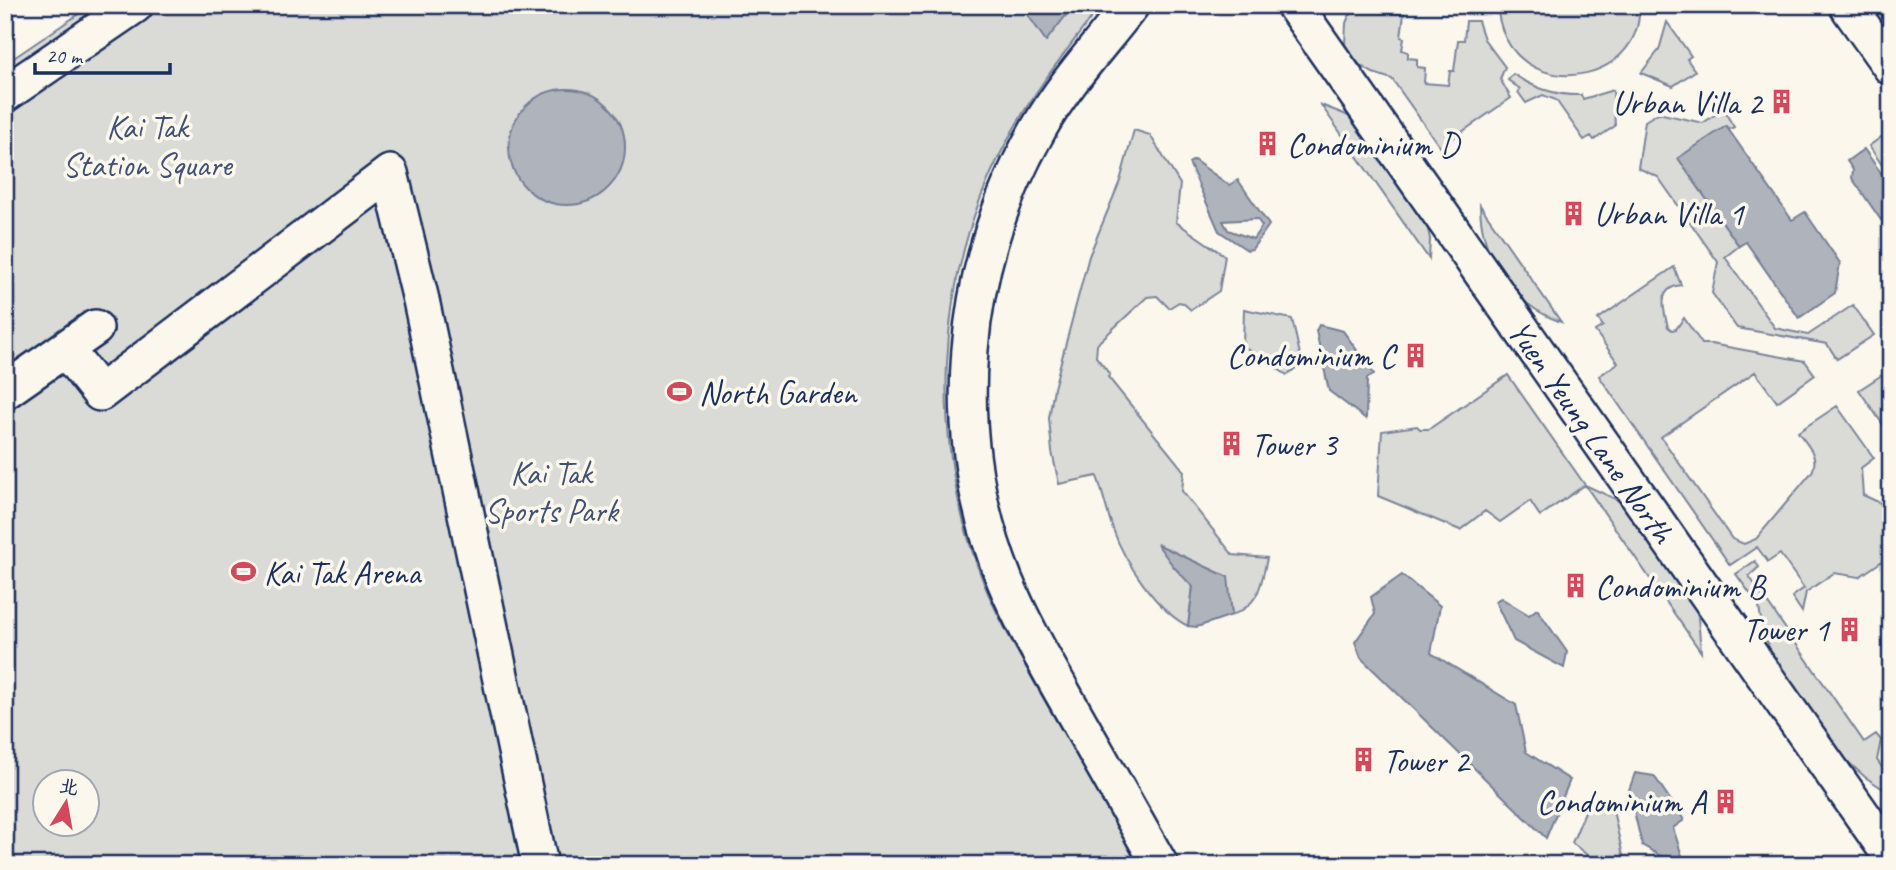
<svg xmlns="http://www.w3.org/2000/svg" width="1896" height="870" viewBox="0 0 1896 870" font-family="Caveat,'LXGW WenKai TC',sans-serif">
  <rect width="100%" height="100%" fill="#fbf7ec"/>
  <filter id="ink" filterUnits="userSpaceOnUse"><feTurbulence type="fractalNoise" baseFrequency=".0143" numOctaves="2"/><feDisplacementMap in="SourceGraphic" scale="14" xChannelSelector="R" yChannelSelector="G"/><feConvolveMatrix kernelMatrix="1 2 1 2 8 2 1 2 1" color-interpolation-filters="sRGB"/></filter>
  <g filter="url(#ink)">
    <path fill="#dadad7" stroke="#7a849a" stroke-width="2" fill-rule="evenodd" d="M92 5H1101C1067 50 1031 94 1005 145 934 278 928 446 985 586 999 620 1018 653 1036 685 1070 745 1105 804 1138 865H5V64ZM46 782H88V824H46Z
      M1498 5H1639C1644 79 1537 102 1505 37 1501 27 1497 16 1498 5Z
      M1861 5H1886L1891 11V41Z
      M1363 6 1375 11 1404 14 1401 37 1404 38 1402 50 1408 52V58L1417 59V67L1425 68 1424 83 1448 85 1450 71H1454L1458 40H1464L1466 21H1478L1484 39 1505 67 1500 79 1511 98 1440 147 1392 79 1373 73 1361 66 1351 56 1345 44 1346 23 1349 16Z
      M1667 22 1691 56 1687 59 1695 71 1673 86 1641 73 1659 50Z
      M1513 74C1534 88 1555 96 1581 95L1583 99 1613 90 1615 126 1594 140 1591 136 1584 140 1556 100 1543 95 1526 103 1518 92 1520 89 1508 80Z
      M1321 105 1344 114 1367 127 1426 220 1430 239 1429 259Z
      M1726 107 1729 111 1726 114 1734 127 1730 129 1727 126 1679 159 1739 246 1725 257 1775 328 1808 335 1853 305 1874 335 1837 359 1827 344 1737 328 1712 293 1718 262 1658 177 1638 168 1645 121 1658 113 1703 123Z
      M1134 130 1150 135 1180 184 1176 222 1225 256 1219 291 1191 310 1183 303 1179 302 1169 308 1157 296 1147 297 1100 341 1097 345 1096 357 1110 374 1108 377 1184 471 1182 491 1233 555 1267 558C1261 585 1260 604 1232 615L1227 577 1158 545 1193 587 1188 626C1157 611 1124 561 1113 529 1107 512 1103 494 1097 476L1059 484 1052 452 1049 418 1054 388 1089 256 1120 181Z
      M1891 130V178L1869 146Z
      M1480 205 1561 322C1511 304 1481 257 1480 205Z
      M1674 267 1681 285C1657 288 1663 309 1668 327L1672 330 1676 329 1684 318 1702 344H1711L1805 361 1815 375 1777 402 1755 372 1661 437 1732 539 1744 544 1756 539 1812 472C1820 456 1807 445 1798 432L1837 406 1874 458 1861 468 1863 495 1891 508V555L1859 577 1834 573 1806 592 1802 612 1792 597 1804 588 1780 554 1768 562 1757 547 1730 565 1599 376 1618 363 1595 331 1603 326 1598 319Z
      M1244 309 1292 319 1302 363 1287 375 1243 346Z
      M1891 369V436L1859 390Z
      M1508 375 1585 485 1626 504 1695 603 1698 617 1701 652 1585 485 1540 516 1530 501 1500 522 1485 511 1460 530 1378 496 1382 431 1417 426 1420 429H1429Z
      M1755 561 1759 567 1749 576 1864 742 1876 734 1881 740 1877 760 1891 780V790L1888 792 1865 777 1837 752 1774 661 1762 628 1759 606 1736 574Z
      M1591 797 1613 810 1625 865H1600L1572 843Z"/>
    <path fill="#afb3bb" stroke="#747e96" stroke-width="2" fill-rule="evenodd" d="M1021 5H1074L1046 41Z
      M509 147a58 58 0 1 1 116 0a58 58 0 1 1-116 0Z
      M1726 126 1792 220 1805 212 1840 263 1835 293 1799 318 1746 242 1739 246 1678 158Z
      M1864 149 1891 187V213L1881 220 1852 178 1853 170 1847 161Z
      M1194 160 1229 185 1238 180 1269 225 1252 249 1247 250 1219 231 1189 163ZM1257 219 1262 226 1253 239 1228 230 1223 221Z
      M1319 325 1343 331 1374 374 1367 378 1366 419 1329 391 1316 331Z
      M1157 544 1228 577 1232 615 1197 627 1188 626 1193 587 1174 567Z
      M1402 575 1440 606 1431 653 1516 705 1526 752 1570 780 1546 838 1361 658 1355 642 1375 614 1371 597Z
      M1501 598 1529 615 1537 609 1567 652 1564 668 1514 641 1495 601Z
      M1635 773 1654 776 1684 820 1673 828 1685 865H1676L1642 845 1629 790Z"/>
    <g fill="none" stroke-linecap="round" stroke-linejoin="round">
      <defs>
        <path id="pedestrian" d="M1131 5C1100 45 1064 84 1039 128 960 265 945 434 1005 581 1022 622 1044 660 1066 699 1097 754 1128 809 1160 865
          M1294 5 1891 856
          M1847 5 1891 67
          M5 94 135 5
          M65 349 100 393 390 173 421 300 540 865
          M5 391 95 328"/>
      </defs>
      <use href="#pedestrian" stroke="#1b2f5e" stroke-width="40"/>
      <use href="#pedestrian" stroke="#fbf7ec" stroke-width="35"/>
    </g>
  </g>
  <defs>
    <symbol id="building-bare" viewBox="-9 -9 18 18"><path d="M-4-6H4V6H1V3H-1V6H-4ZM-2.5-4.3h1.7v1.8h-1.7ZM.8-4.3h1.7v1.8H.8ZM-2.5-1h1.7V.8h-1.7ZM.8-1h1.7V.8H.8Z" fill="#d1495b" stroke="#fbf7ec" stroke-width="2.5" paint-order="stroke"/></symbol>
    <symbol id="stadium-bare" viewBox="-9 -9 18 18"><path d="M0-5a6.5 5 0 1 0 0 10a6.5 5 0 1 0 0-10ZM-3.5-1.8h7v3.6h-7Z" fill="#d1495b" stroke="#fbf7ec" stroke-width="2.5" paint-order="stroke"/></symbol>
  </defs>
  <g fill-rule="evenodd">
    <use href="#building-bare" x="1764" y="84" width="35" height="35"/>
    <use href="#building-bare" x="1250" y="126" width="35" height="35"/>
    <use href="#building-bare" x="1556" y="196" width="35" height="35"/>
    <use href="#building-bare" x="1398" y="338" width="35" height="35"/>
    <use href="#stadium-bare" x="662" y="374" width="35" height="35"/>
    <use href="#building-bare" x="1214" y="426" width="35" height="35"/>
    <use href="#stadium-bare" x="226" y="554" width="35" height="35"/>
    <use href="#building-bare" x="1558" y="568" width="35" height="35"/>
    <use href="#building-bare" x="1832" y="612" width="35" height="35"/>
    <use href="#building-bare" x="1346" y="742" width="35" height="35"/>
    <use href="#building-bare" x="1708" y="784" width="35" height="35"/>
  </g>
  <g text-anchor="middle" stroke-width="7" stroke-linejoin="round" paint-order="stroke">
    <g font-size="33" fill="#1b2f5e" stroke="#fbf7ec" text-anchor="start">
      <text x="1762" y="114" text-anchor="end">Urban Villa 2</text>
      <text x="1287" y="156">Condominium D</text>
      <text x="1594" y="225">Urban Villa 1</text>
      <text x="1395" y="367" text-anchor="end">Condominium C</text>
      <text x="699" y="404">North Garden</text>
      <text x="1251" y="456">Tower 3</text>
      <text x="264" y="584">Kai Tak Arena</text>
      <text x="1595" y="598">Condominium B</text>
      <text x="1829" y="641" text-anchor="end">Tower 1</text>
      <text x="1383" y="772">Tower 2</text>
      <text x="1706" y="813" text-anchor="end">Condominium A</text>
    </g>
    <g font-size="33" fill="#415176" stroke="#fbf7ec">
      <text x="147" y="138">Kai Tak<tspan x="147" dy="38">Station Square</tspan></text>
      <text x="551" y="484">Kai Tak<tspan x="551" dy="38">Sports Park</tspan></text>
    </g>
    <g font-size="33" fill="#1b2f5e" stroke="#fbf7ec">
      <text transform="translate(1592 431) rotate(55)" y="12">Yuen Yeung Lane North</text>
    </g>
  </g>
  <rect width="1896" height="870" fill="none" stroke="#fbf7ec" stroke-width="28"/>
  <rect x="14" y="14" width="1868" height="842" fill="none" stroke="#1b2f5e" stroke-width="2.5" filter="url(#ink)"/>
  <g transform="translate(66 803) rotate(11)"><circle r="33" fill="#fbf7ec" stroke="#a1a7b3" stroke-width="2"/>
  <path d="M0-5L12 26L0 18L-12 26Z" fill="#d1495b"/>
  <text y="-10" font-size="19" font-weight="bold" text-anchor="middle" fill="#1b2f5e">北</text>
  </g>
  <path d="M35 63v10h135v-10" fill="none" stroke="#1b2f5e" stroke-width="3.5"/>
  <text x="46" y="63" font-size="21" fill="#1b2f5e" stroke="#fbf7ec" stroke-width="5" paint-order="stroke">20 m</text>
</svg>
